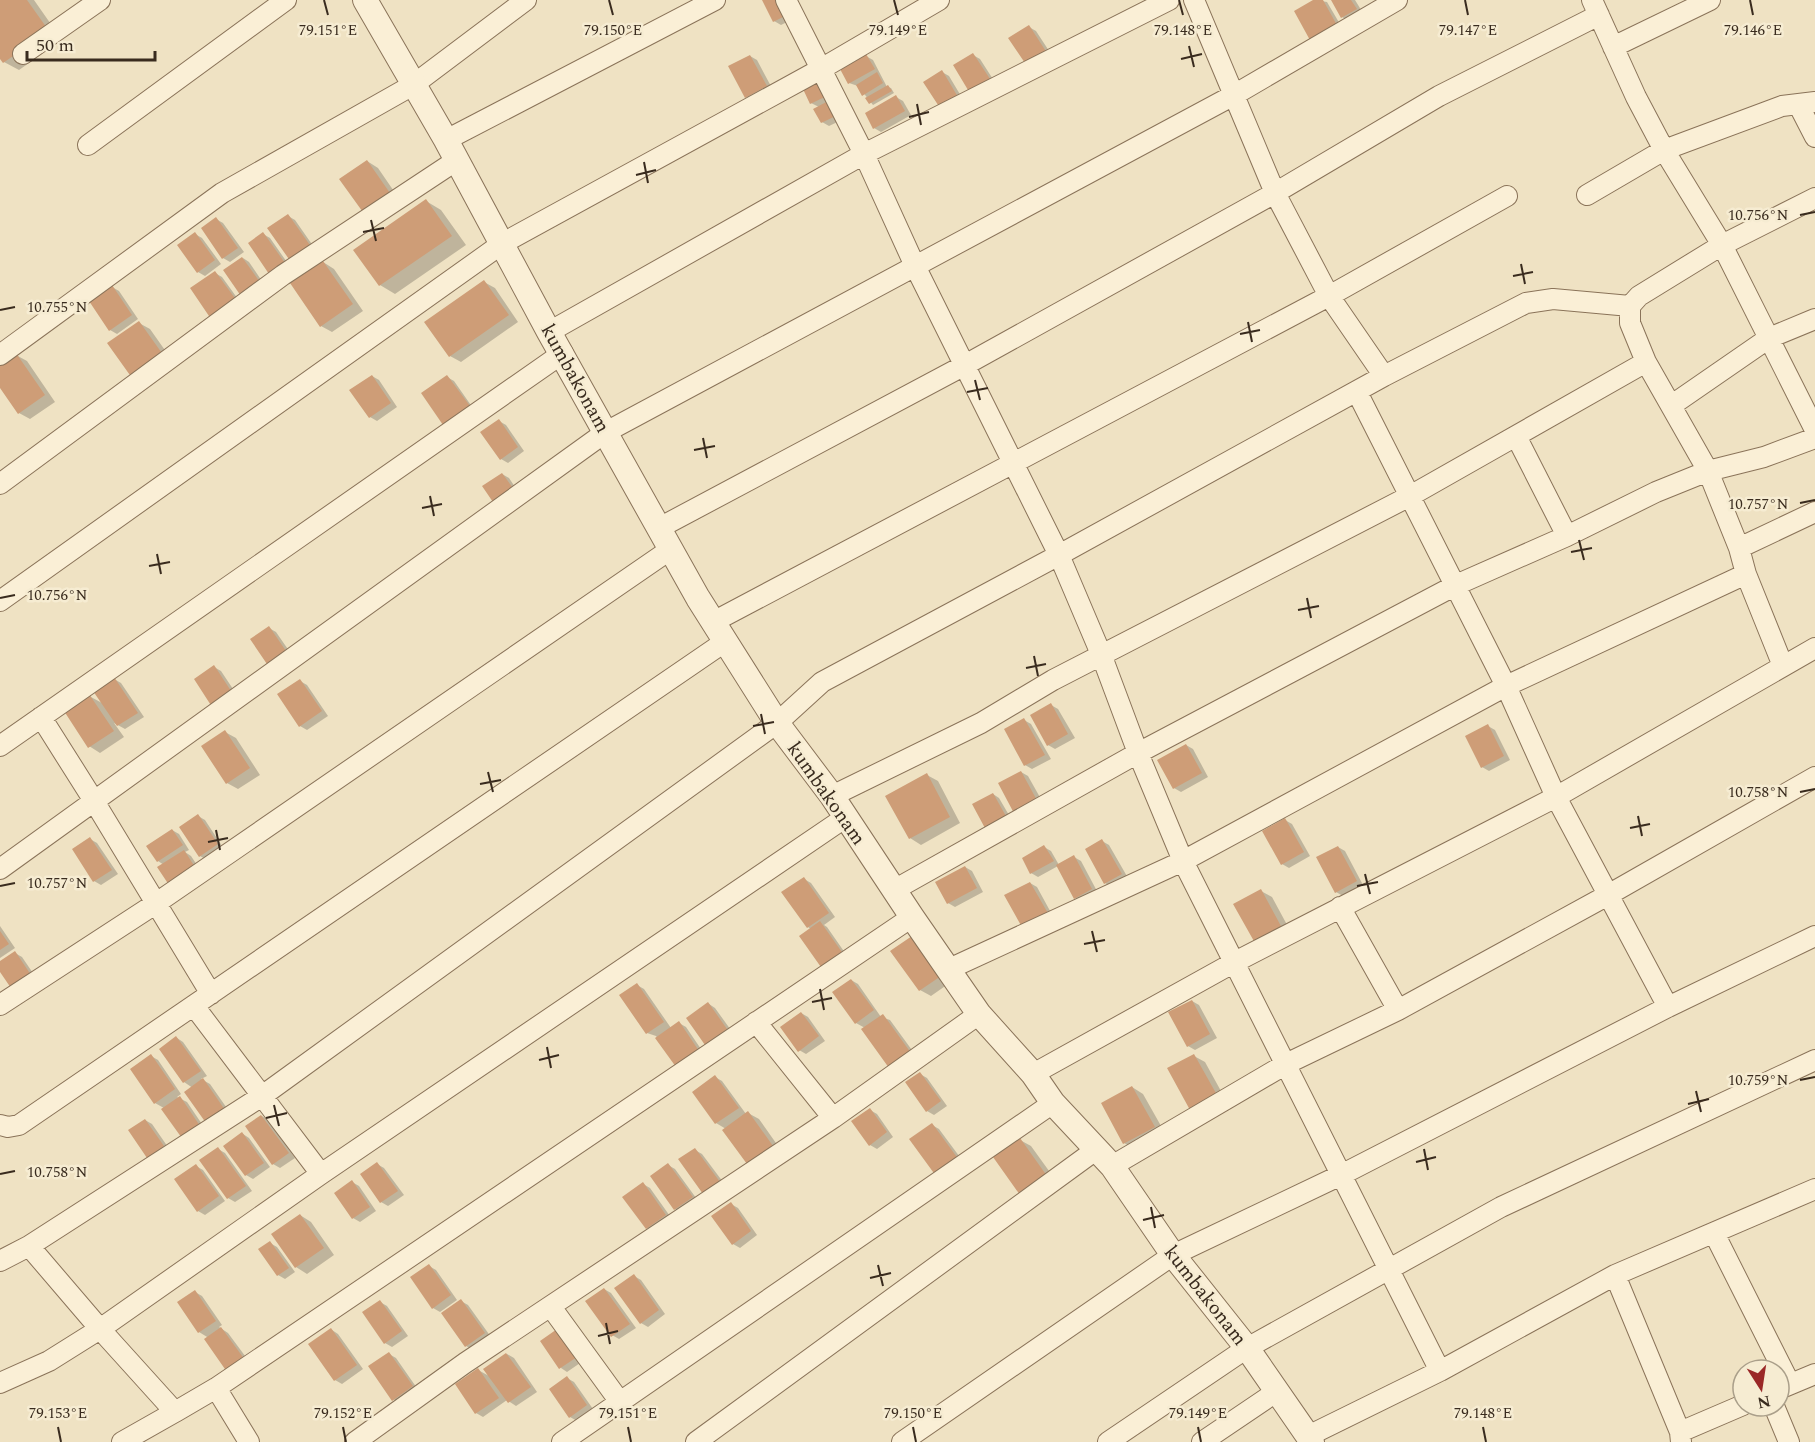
<svg xmlns="http://www.w3.org/2000/svg" width="1815" height="1442" viewBox="0 0 1815 1442" font-family="Spectral,serif">
  <rect width="100%" height="100%" fill="#efe2c3"/>
  <path fill="#0003" d="M0 0H34L62 40 19 70 4 62 0 56Z
    M764 0 795 18 781 25 774 21Z
    M1316 0 1327 2 1344 31 1319 45Z
    M1333 0H1355L1363 13 1349 21 1342 17Z
    M1029 27 1036 31 1053 57 1010 39Z
    M973 55 980 59 998 87 972 94Z
    M750 56 757 60 773 90 753 101 746 97Z
    M866 56 873 60 887 87 891 88 894 93 873 105 858 86 849 83Z
    M942 72 949 76 964 101 941 107Z
    M822 82 846 118 829 126 822 122 819 107 811 103Z
    M896 97 903 101 911 115 881 132 874 128Z
    M367 161 378 168 402 203 341 179Z
    M426 201 441 210 466 245 395 294 380 285 355 250Z
    M288 216 295 220 318 253 299 265Z
    M216 219 223 223 244 252 230 262 223 258Z
    M195 234 202 238 221 264 205 276 198 272Z
    M263 234 270 238 291 268 277 277Z
    M243 258 249 262 268 290 251 302Z
    M323 262 334 269 363 311 332 332 321 326Z
    M215 273 222 277 243 306 213 318Z
    M484 282 495 288 518 322 461 362 450 356Z
    M112 287 119 291 138 319 117 334 110 330Z
    M139 323 150 329 174 363 144 383Z
    M16 355 27 361 55 402 30 419 19 413 0 385V366Z
    M372 376 379 380 397 407 377 421 370 417Z
    M447 377 454 381 475 411 451 428Z
    M499 421 506 425 524 451 508 463 501 459Z
    M502 474 509 478 521 496 503 508Z
    M269 628 276 632 294 658 277 670Z
    M214 667 221 671 241 701 196 680Z
    M114 679 121 683 144 717 125 729 114 723 124 737 100 753 89 746V696L104 704Z
    M300 681 307 685 328 716 307 730 300 726Z
    M1051 705 1058 709 1075 738 1055 749 1048 745Z
    M1024 720 1031 724 1051 759 1032 769 1025 765Z
    M1488 726 1495 730 1510 760 1489 771 1482 767Z
    M225 732 236 738 260 775 238 789 227 783Z
    M1186 745 1193 749 1208 777 1181 792 1174 788Z
    M1021 772 1028 776 1046 808 1000 784Z
    M927 775 938 781 960 823 921 845 910 838Z
    M993 794 999 798 1013 822 994 833Z
    M198 816 205 820 224 849 207 860 200 856Z
    M1285 820 1292 824 1310 856 1289 868 1282 864Z
    M172 830 179 834 189 850 185 852 191 856 201 871 164 865 158 861Z
    M90 839 97 843 118 874 101 885 94 881Z
    M1102 841 1109 845 1128 878 1112 887 1105 883Z
    M1044 847 1051 851 1059 865 1074 857 1081 861 1098 893 1082 902 1075 898 1058 866 1038 877 1031 873Z
    M1338 847 1345 851 1363 885 1343 896 1336 892Z
    M965 867 972 871 983 892 955 907 948 903Z
    M804 879 811 883 835 917 824 925 827 927 850 960 808 927Z
    M1030 883 1037 887 1055 920 1031 932Z
    M1261 891 1272 897 1292 934 1256 942Z
    M0 926 15 948 0 958Z
    M892 951 951 982 931 996 920 990Z
    M15 953 22 957 39 982 0 970V963Z
    M851 980 858 984 881 1017 890 1020 917 1057 856 1023Z
    M637 985 644 989 671 1028 679 1023 686 1027 705 1055 677 1066 656 1036 647 1033 621 996Z
    M1192 1001 1199 1005 1217 1038 1195 1050 1188 1046Z
    M709 1004 715 1008 733 1033 713 1048 706 1044Z
    M801 1013 808 1017 825 1041 806 1054 799 1050Z
    M177 1038 183 1042 207 1076 201 1079 210 1084 231 1114 184 1082Z
    M151 1056 158 1060 181 1094 177 1097 187 1102 208 1133 155 1103Z
    M1194 1056 1205 1062 1227 1102 1169 1069Z
    M920 1074 927 1078 947 1106 934 1115 927 1111Z
    M715 1077 722 1081 746 1114 748 1113 759 1119 783 1153 759 1169 726 1129 716 1123 694 1092Z
    M1132 1087 1143 1094 1165 1133 1135 1149 1124 1143Z
    M870 1110 877 1114 893 1137 877 1149 870 1145Z
    M262 1116 268 1120 295 1158 280 1168 273 1164Z
    M145 1120 152 1124 170 1150 155 1161 148 1157Z
    M932 1125 939 1129 965 1164 944 1179Z
    M243 1134 249 1138 270 1167 253 1179 246 1175Z
    M1020 1140 1031 1146 1057 1182 1021 1194Z
    M218 1149 225 1153 252 1191 235 1202 228 1198Z
    M695 1150 702 1154 726 1186 711 1197Z
    M377 1164 384 1168 404 1195 388 1206 381 1202Z
    M668 1165 675 1169 699 1202 682 1213 675 1209 652 1176Z
    M196 1166 203 1170 225 1201 205 1215 198 1211Z
    M352 1182 359 1186 376 1211 360 1222 353 1218Z
    M643 1184 650 1188 672 1219 654 1232 647 1228Z
    M731 1204 738 1208 757 1235 740 1248 733 1244Z
    M300 1215 311 1222 334 1255 307 1274 296 1267 273 1234Z
    M270 1243 277 1247 295 1272 285 1279 278 1275Z
    M429 1266 436 1270 457 1300 440 1312 433 1308Z
    M634 1276 641 1280 665 1314 648 1327 641 1323Z
    M604 1289 611 1293 636 1328 619 1339 612 1335Z
    M195 1292 202 1296 222 1325 219 1327 228 1333 251 1364 199 1332Z
    M461 1301 468 1305 491 1337 473 1350 466 1346Z
    M380 1302 387 1306 408 1336 392 1347 385 1343Z
    M332 1330 338 1334 363 1369 342 1384 335 1380Z
    M567 1333 586 1359 567 1372 561 1368Z
    M389 1354 396 1358 419 1391 400 1403 393 1399Z
    M507 1354 514 1358 537 1392 516 1406 507 1400 483 1417 476 1413 478 1370 491 1377Z
    M567 1378 574 1382 593 1409 577 1421 570 1417Z"/>
  <path fill="#ce9d77" d="M0 0H27L49 31 3 63 0 59Z
    M762 0H782L789 14 773 22Z
    M1313 0H1323L1338 27 1311 42 1294 11Z
    M1331 0H1351L1357 9 1341 18Z
    M1029 25 1047 53 1027 66 1008 38Z
    M973 53 992 82 971 95 953 65Z
    M866 54 875 69 848 84 840 69Z
    M750 55 767 86 745 98 728 66Z
    M942 70 958 97 940 108 923 82Z
    M877 72 883 83 862 96 856 85Z
    M822 80 829 95 810 104 803 89Z
    M888 85 892 91 869 104 865 98Z
    M896 95 905 111 873 129 865 113Z
    M832 99 840 114 821 123 813 109Z
    M367 160 392 196 365 215 339 179Z
    M426 199 452 236 379 286 353 250Z
    M288 214 312 248 291 262 267 228Z
    M216 217 238 248 222 259 201 228Z
    M195 232 215 260 197 273 177 245Z
    M263 232 285 263 269 274 248 243Z
    M242 257 262 285 243 299 223 270Z
    M323 261 353 304 320 327 290 283Z
    M215 271 237 301 211 319 190 288Z
    M484 280 509 315 449 357 424 322Z
    M112 285 132 315 109 331 89 301Z
    M139 321 164 356 132 378 107 343Z
    M16 353 45 395 18 414 0 388V364Z
    M372 375 391 403 369 418 349 390Z
    M447 375 470 406 443 425 421 393Z
    M499 419 518 447 500 460 480 432Z
    M502 473 515 491 495 505 482 486Z
    M269 626 288 654 269 667 250 639Z
    M214 665 235 697 214 710 194 679Z
    M114 677 138 713 117 726 93 691Z
    M300 679 322 711 299 727 277 694Z
    M89 694 114 731 88 748 64 711Z
    M1051 703 1068 734 1047 746 1030 715Z
    M1024 718 1045 755 1024 766 1004 729Z
    M1488 724 1504 756 1481 768 1465 736Z
    M225 730 250 768 226 784 201 746Z
    M1186 744 1202 773 1173 789 1157 760Z
    M1021 771 1039 804 1016 817 998 783Z
    M927 773 950 817 909 839 885 796Z
    M993 793 1007 818 986 830 972 804Z
    M198 814 218 844 199 857 179 827Z
    M1285 818 1304 852 1281 865 1262 831Z
    M172 829 183 845 157 862 146 846Z
    M90 837 112 870 93 882 72 849Z
    M1102 839 1122 874 1104 884 1085 849Z
    M1044 845 1054 861 1030 874 1022 858Z
    M1338 846 1357 881 1335 893 1316 857Z
    M184 850 195 867 169 885 157 867Z
    M1074 855 1092 889 1074 899 1056 865Z
    M965 866 977 888 947 904 935 882Z
    M804 877 829 913 807 928 781 892Z
    M1030 882 1049 915 1023 929 1004 895Z
    M1261 889 1282 928 1255 943 1233 904Z
    M820 921 844 955 823 970 799 936Z
    M0 931 9 944 0 950Z
    M912 936 941 976 919 991 890 951Z
    M15 951 33 978 13 991 0 972V961Z
    M851 979 874 1010 855 1024 832 992Z
    M637 983 664 1022 646 1034 619 995Z
    M1192 1000 1210 1034 1187 1047 1168 1012Z
    M708 1002 727 1029 705 1045 686 1018Z
    M801 1012 819 1036 798 1052 780 1027Z
    M883 1014 911 1053 889 1068 861 1029Z
    M679 1021 699 1051 676 1067 655 1038Z
    M176 1036 201 1071 183 1083 159 1049Z
    M151 1054 175 1089 154 1104 130 1069Z
    M1194 1054 1217 1095 1190 1110 1167 1068Z
    M920 1072 941 1101 926 1112 905 1082Z
    M715 1075 739 1108 715 1124 692 1092Z
    M203 1078 225 1110 206 1123 184 1092Z
    M1132 1086 1155 1127 1123 1144 1101 1103Z
    M180 1096 202 1129 184 1141 161 1109Z
    M870 1108 887 1132 869 1146 851 1121Z
    M748 1111 773 1146 747 1164 722 1130Z
    M261 1115 289 1153 272 1165 245 1126Z
    M145 1119 164 1146 147 1158 128 1130Z
    M932 1123 959 1160 936 1176 909 1139Z
    M242 1132 264 1163 245 1176 223 1146Z
    M1020 1138 1047 1176 1020 1195 993 1157Z
    M218 1147 246 1186 227 1199 199 1160Z
    M695 1148 720 1182 703 1194 678 1159Z
    M377 1162 398 1191 380 1203 360 1174Z
    M668 1163 693 1197 674 1210 650 1176Z
    M196 1164 219 1196 197 1212 174 1179Z
    M352 1180 370 1207 352 1219 334 1193Z
    M643 1182 666 1215 646 1229 622 1197Z
    M731 1202 751 1231 732 1245 711 1216Z
    M300 1214 324 1248 295 1268 271 1234Z
    M270 1241 289 1268 277 1276 258 1249Z
    M429 1264 451 1295 432 1309 410 1277Z
    M634 1274 659 1310 640 1324 614 1288Z
    M604 1288 630 1324 611 1337 585 1301Z
    M195 1290 216 1321 198 1333 177 1302Z
    M461 1299 485 1333 465 1347 441 1313Z
    M380 1300 402 1331 384 1344 362 1312Z
    M221 1327 245 1360 227 1372 204 1339Z
    M560 1327 580 1355 559 1369 540 1341Z
    M331 1328 357 1365 334 1381 308 1344Z
    M389 1352 413 1386 392 1401 368 1366Z
    M506 1353 531 1387 508 1403 483 1369Z
    M478 1368 499 1398 475 1414 455 1384Z
    M567 1376 587 1405 569 1418 549 1389Z"/>
  <g fill="none" stroke-linecap="round" stroke-linejoin="round">
    <defs>
      <path id="minor" d="M786 0 864 154 915 266 1059 555 1101 654 1138 753 1183 861 1440 1371
        M1194 0 1275 193 1329 296 1384 376
        M1592 0 1636 97 1664 150 1722 245 1815 430
        M1613 47 1710 0
        M23 54 100 0
        M1798 104 1815 137
        M446 140 715 0
        M88 145 286 0
        M1587 195 1664 150 1782 106 1815 102
        M549 332 864 154 1169 0
        M0 355 222 193 413 85 526 0
        M1357 392 1506 686 1556 797 1668 1007
        M1672 405 1769 338 1815 319
        M1516 436 1567 536
        M0 484 283 275 457 160
        M659 528 965 365 1275 193 1439 96 1599 15
        M1739 548 1815 512
        M0 601 503 243 821 69 939 0
        M713 622 1329 296 1507 196
        M1783 666 1746 574 1739 548 1708 471 1646 362 1630 323V306L1639 296 1722 245 1815 198
        M41 717 94 801 211 994
        M0 746 563 353
        M832 796 981 723 1053 680 1410 496 1646 362
        M0 869 606 432 1234 95 1397 0
        M894 890 1138 753 1456 585 1567 536 1656 492 1708 471 1764 457 1815 438
        M1340 907 1398 1010
        M949 969 1183 861 1506 686 1746 574
        M0 1005 155 904 671 549
        M194 1006 321 1174
        M756 1022 833 1118
        M1033 1074 1233 963 1556 797 1815 648
        M0 1125 8 1127 19 1125 726 641
        M1112 1166 1286 1064 1398 1010 1608 895 1815 777
        M1714 1233 1790 1384
        M29 1246 262 1096 777 723 822 682 1059 555 1384 376 1526 303 1553 299 1630 306
        M0 1261 29 1246 100 1329 175 1412 122 1442
        M1615 1275 1680 1432 1681 1442
        M551 1307 620 1402
        M0 1383 49 1361 100 1329 321 1174 846 817
        M216 1388 249 1442
        M1779 1389 1815 1374
        M1774 1406 1789 1442
        M175 1412 216 1388 912 917
        M1680 1432 1743 1405
        M1308 1436 1440 1371 1615 1275 1815 1189
        M355 1442 465 1363 833 1118 979 1014
        M562 1442 1053 1103
        M696 1442 1097 1149
        M902 1442 1173 1255 1341 1175 1668 1007 1815 936
        M1108 1442 1247 1348 1501 1207 1815 1060
        M1202 1442 1276 1392"/>
      <path id="tertiary" d="M365 0 446 140 549 332 698 598 777 723 832 796 912 917 979 1014 1033 1074 1053 1103 1112 1166 1173 1255 1247 1348 1312 1442"/>
    </defs>
    <use href="#minor" stroke="#8a7359" stroke-width="22"/>
    <use href="#tertiary" stroke="#8a7359" stroke-width="26"/>
    <use href="#minor" stroke="#faefd6" stroke-width="20"/>
    <use href="#tertiary" stroke="#faefd6" stroke-width="24"/>
  </g>
  <path fill="none" stroke="#392b1e" stroke-width="2" d="M324 0 328 15M609 0 613 15M894 0 898 15M1179 0 1183 15M1465 0 1468 15M1750 0 1753 15M1189 46 1194 67M1181 59 1202 54M917 104 921 125M909 117 929 112M644 162 648 183M636 175 656 170M1800 215 1815 212M371 220 376 241M363 232 384 228M1521 264 1525 284M1513 276 1533 272M0 310 15 307M1248 322 1252 342M1240 334 1260 330M975 380 980 400M967 392 988 388M703 438 707 458M694 450 715 446M430 496 434 516M1800 503 1815 500M422 508 442 504M1579 540 1584 560M1571 552 1592 548M157 554 161 574M149 566 170 562M0 598 15 595M1307 598 1311 618M1298 610 1319 606M1034 656 1038 676M1026 668 1046 664M761 714 765 734M753 726 774 722M488 772 493 792M480 784 501 780M1800 792 1815 789M1638 816 1642 836M1630 828 1650 824M216 830 220 850M208 842 228 838M1365 874 1370 894M0 886 15 883M1357 886 1378 882M1092 931 1097 952M1084 944 1105 940M820 989 824 1010M812 1002 832 998M547 1047 551 1068M539 1060 559 1055M1800 1080 1815 1077M1696 1091 1701 1112M1688 1104 1709 1099M274 1105 279 1126M266 1118 287 1113M1424 1149 1428 1170M1416 1162 1436 1157M0 1174 15 1171M1151 1207 1155 1228M1143 1220 1164 1215M878 1265 883 1286M870 1278 891 1273M606 1323 610 1344M598 1336 618 1331M58 1427 61 1442M343 1427 346 1442M628 1427 631 1442M913 1427 916 1442M1198 1427 1201 1442M1483 1427 1486 1442"/>
  <g text-anchor="middle" stroke-width="5" stroke-linejoin="round" paint-order="stroke">
    <g font-size="20" fill="#392b1e" stroke="#f6ecd2">
      <text transform="translate(576 378) rotate(61)" y="7">kumbakonam</text>
      <text transform="translate(827 793) rotate(55)" y="7">kumbakonam</text>
      <text transform="translate(1206 1295) rotate(52)" y="7">kumbakonam</text>
    </g>
  </g>
  <g font-size="15" text-anchor="middle" fill="#392b1e" stroke="#f6ecd2" stroke-width="5" stroke-linejoin="round" paint-order="stroke">
    <text x="328" y="35">79.151°E</text>
    <text x="613" y="35">79.150°E</text>
    <text x="898" y="35">79.149°E</text>
    <text x="1183" y="35">79.148°E</text>
    <text x="1468" y="35">79.147°E</text>
    <text x="1753" y="35">79.146°E</text>
    <text x="1758" y="220">10.756°N</text>
    <text x="57" y="312">10.755°N</text>
    <text x="1758" y="509">10.757°N</text>
    <text x="57" y="600">10.756°N</text>
    <text x="1758" y="797">10.758°N</text>
    <text x="57" y="888">10.757°N</text>
    <text x="1758" y="1085">10.759°N</text>
    <text x="57" y="1177">10.758°N</text>
    <text x="58" y="1418">79.153°E</text>
    <text x="343" y="1418">79.152°E</text>
    <text x="628" y="1418">79.151°E</text>
    <text x="913" y="1418">79.150°E</text>
    <text x="1198" y="1418">79.149°E</text>
    <text x="1483" y="1418">79.148°E</text>
  </g>
  <g transform="translate(1761 1388) rotate(168)"><circle r="28" fill="#f6ecd2" stroke="#aa9f8a" stroke-width="1.5"/>
  <path d="M0-4.5L10 22L0 15L-10 22Z" fill="#9a2827"/>
  <text y="-9" font-size="16" font-weight="bold" text-anchor="middle" fill="#392b1e">N</text>
  </g>
  <path d="M27 51v9h128v-9" fill="none" stroke="#392b1e" stroke-width="3"/>
  <text x="36" y="51" font-size="18" fill="#392b1e" stroke="#f6ecd2" stroke-width="4.5" paint-order="stroke">50 m</text>
</svg>
